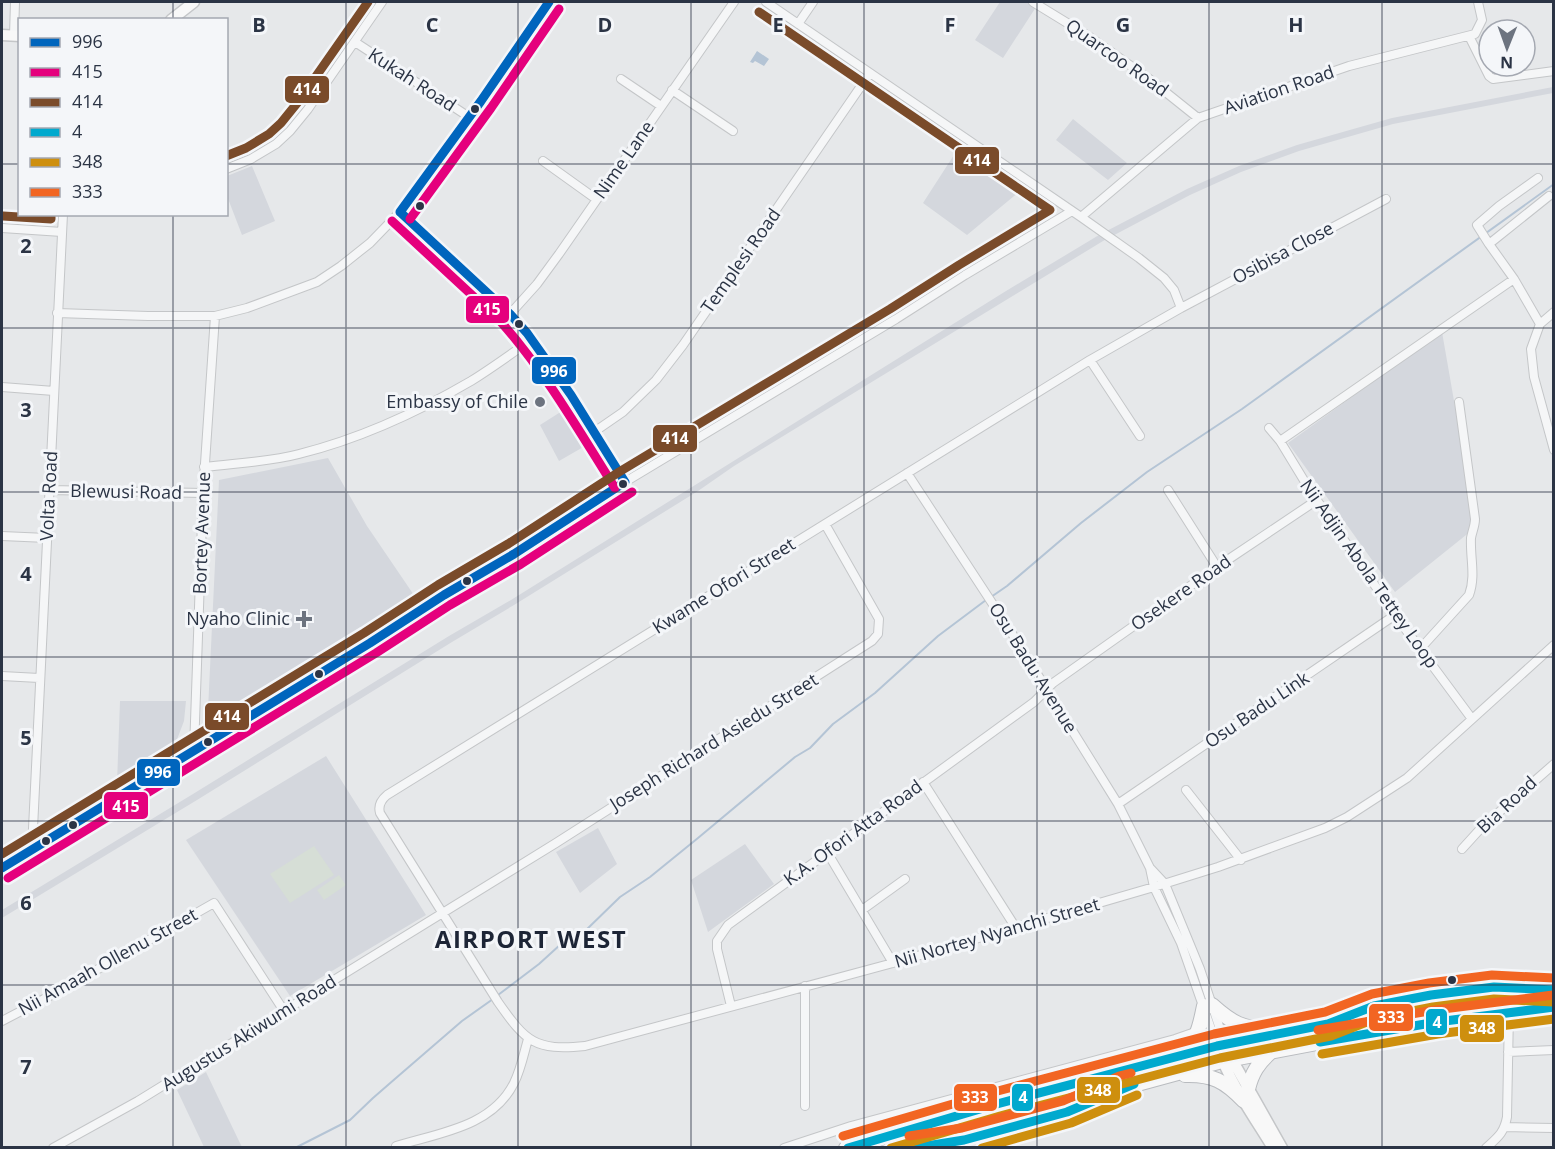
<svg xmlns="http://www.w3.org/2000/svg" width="1555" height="1149" viewBox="0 0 1555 1149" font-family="'Open Sans',sans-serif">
  <rect width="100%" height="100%" fill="#e6e8ea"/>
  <path fill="#d4d7dd" d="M1000 2H1035L1038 4 1003 58 975 40Z
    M1553 87V93L1393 124 1299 151 1241 172 1190 195 1103 241 734 466 698 491 514 605 452 642 197 800 2 918V910L193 794 449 636 511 600 1006 291 1099 235 1187 189 1239 166 1297 145 1392 118Z
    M1073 119 1127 163 1108 180 1056 140Z
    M961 144 1026 186 967 235 923 203Z
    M252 166 275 221 242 235 227 196V176Z
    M1442 332 1476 527 1395 592 1288 443Z
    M570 406 592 442 559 461 540 425Z
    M328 458 367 526 420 604 207 731 219 480Z
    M120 701H186L184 721 173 750 117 783Z
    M326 756 426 915 290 996 186 840Z
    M598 828 617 864 580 893 556 852Z
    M745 844 774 884 708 932 691 880Z
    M206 1072 238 1139 242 1147H204L177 1090Z"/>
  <path fill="#d6ded6" d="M314 846 334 875 290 903 270 874Z
    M339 875 346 885 324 900 317 890Z"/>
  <path fill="#b4c4d5" d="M757 51 769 59 764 66 755 61 753 63 750 62Z"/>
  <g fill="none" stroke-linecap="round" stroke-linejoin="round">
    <path stroke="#b4c4d5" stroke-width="2" d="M991 597 1007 586 1081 523 1147 472 1242 409 1554 184
      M498 995 539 964 561 944 583 933 620 897 650 877 698 838 795 757 810 748 833 724 875 693 938 636 986 600
      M295 1148 350 1120 373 1098 396 1078 462 1021 493 999"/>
    <defs>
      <path id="street" d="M766 2 1081 217 1139 258 1164 278 1174 290 1181 308
        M1033 2 1090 37 1148 78 1198 118
        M798 24 813 2
        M14 35 15 2
        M1469 36 1489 76 1493 79 1554 71
        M355 42 469 117
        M621 79 661 106
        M672 90 733 131
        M543 161 596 199
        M226 169 251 159 276 144 290 131 308 109 382 2
        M1538 178 1499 206 1477 225 1489 244 1514 279 1540 324
        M1386 199 1181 308 1090 360 387 795C381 800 378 806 380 813L498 1002C526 1042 535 1051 585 1046L893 963 1154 887 1218 867 1325 828 1347 817 1407 778 1554 645
        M400 212 510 314C556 364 589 425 625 482
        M1081 217 1198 118 1349 66 1475 34 1482 20 1478 2
        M2 228 62 232
        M1489 244 1549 196
        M1554 312 1540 324 1531 349 1534 377 1554 450
        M57 313 148 316H215L247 308 317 282 341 266 370 243 400 212 481 101 549 2
        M510 314 537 284 559 254 734 2
        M1090 360 1140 436
        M2 387 54 391
        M1269 428 1280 441 1308 487 1395 615 1472 719
        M594 432 623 412 656 380 683 345 870 73
        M1280 441 1514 279
        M204 467C236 463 269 462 299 454 359 439 418 412 471 381 492 368 511 354 531 340
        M907 473 1011 632 1118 804 1150 868 1154 887 1181 943 1217 1046
        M50 490 203 493
        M1168 490 1217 567
        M2 536 47 538
        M1420 649 1469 595C1476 576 1470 558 1471 538 1472 532 1475 526 1475 519L1459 402
        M2 676 39 678
        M194 750 203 493 215 316
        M923 782 1016 928
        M1186 790 1241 860
        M1118 804 1395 615
        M32 849 63 214
        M1462 849 1482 827 1554 764
        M827 852 893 963
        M2 868 32 849 370 643 444 595 514 554 625 482 896 319 965 275 1072 211
        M1151 869 1165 884 1200 969 1225 1044
        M862 910 905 879
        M731 1006 717 949V941L728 925 1034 702 1053 683 1217 567 1317 500
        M2 1021 63 989 214 903 284 1011
        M1508 1052 1554 1050
        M805 1106V986
        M1505 1127 1554 1128
        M396 1146C439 1133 492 1127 514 1083 521 1069 524 1053 528 1039
        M53 1148 138 1101 556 843 872 641 878 634 879 619 825 524
        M784 1148 851 1126 1175 1039 1198 1031
        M1486 1148C1498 1137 1504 1133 1507 1117L1509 1012"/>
      <path id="secondary" d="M171 20 194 2
        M2 35 20 36
        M1217 1046C1229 1082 1253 1115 1273 1148
        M1229 1054 1282 1148"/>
      <path id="highway" d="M1212 1005C1232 1023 1243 1029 1269 1029
        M1353 1014C1386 1001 1424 996 1459 992 1480 989 1499 986 1520 988
        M1177 1054C1199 1036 1198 1034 1204 1006
        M1185 1075C1212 1074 1225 1081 1244 1101
        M1248 1089C1252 1073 1258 1063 1271 1052
        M846 1148 997 1104 1217 1046 1328 1024 1481 999 1554 990
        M911 1148 1012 1118 1222 1061 1380 1031 1509 1012 1554 1007"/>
    </defs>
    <use href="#street" stroke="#c4c6c8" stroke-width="10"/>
    <use href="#secondary" stroke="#c4c6c8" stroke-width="13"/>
    <use href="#highway" stroke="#b8bbbf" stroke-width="16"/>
    <use href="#street" stroke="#f5f6f7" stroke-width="8"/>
    <use href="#secondary" stroke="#f8f8f8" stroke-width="10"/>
    <use href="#highway" stroke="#f8f8f8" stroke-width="14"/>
    <defs>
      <path id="bus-1" d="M400 212 510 314 527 333 571 395 625 482
        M400 212 481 101 549 2
        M2 868 370 643 444 595 514 554 625 482"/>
      <path id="bus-2" d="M410 219 491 108 559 9
        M392 221 501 322C546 373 579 431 615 488
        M8 878 376 653 450 605 521 564 632 492"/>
      <path id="bus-3" d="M226 156 246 148 269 134 281 123 298 102 368 2
        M3 216 51 219V214
        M2 854 364 633 438 585 508 544 619 472 890 309 959 265 1050 210 759 12"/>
      <path id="bus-4" d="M1320 1042 1437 1022 1554 1007
        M848 1148 997 1104 1217 1046 1328 1024 1374 1006 1431 995 1494 987 1554 990
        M914 1148 964 1140 1067 1112 1134 1084"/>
      <path id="bus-5" d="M1322 1054 1438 1034 1554 1019
        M891 1148 1000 1116 1220 1058 1331 1036 1377 1018 1433 1007 1494 999 1553 1002
        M982 1148 1071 1123 1137 1095"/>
      <path id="bus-6" d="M1318 1030 1435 1010 1553 995
        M843 1136 994 1092 1214 1034 1325 1012 1372 994 1429 983 1492 975 1554 978
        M909 1136 962 1128 1063 1101 1119 1076 1131 1073"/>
    </defs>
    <use href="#bus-1" stroke="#f4f6f9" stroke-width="14"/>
    <use href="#bus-2" stroke="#f4f6f9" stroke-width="14"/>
    <use href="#bus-3" stroke="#f4f6f9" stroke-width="14"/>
    <use href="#bus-4" stroke="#f4f6f9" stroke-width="14"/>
    <use href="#bus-5" stroke="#f4f6f9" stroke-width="14"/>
    <use href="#bus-6" stroke="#f4f6f9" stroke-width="14"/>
    <use href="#bus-1" stroke="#0065bd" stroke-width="9"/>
    <use href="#bus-2" stroke="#e5007d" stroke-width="9"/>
    <use href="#bus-3" stroke="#7a4b2a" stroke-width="9"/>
    <use href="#bus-4" stroke="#00a9ce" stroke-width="9"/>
    <use href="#bus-5" stroke="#ce8f0e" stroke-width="9"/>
    <use href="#bus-6" stroke="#f26522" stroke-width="9"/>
  </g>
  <path fill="none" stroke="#2b3445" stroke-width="1.5" stroke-opacity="0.55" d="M173 2V20M346 2V1148M518 2V1148M691 2V1148M864 2V1148M1037 2V1148M1209 2V1148M1382 2V1148M2 164H20M226 164H1554M173 214V1148M2 328H1554M2 492H1554M2 657H1554M2 821H1554M2 985H1554"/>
  <g fill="#2b3445" stroke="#f4f6f9" stroke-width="2">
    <circle cx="475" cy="109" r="5"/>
    <circle cx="420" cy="206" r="5"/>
    <circle cx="519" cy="324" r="5"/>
    <circle cx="623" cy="484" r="5"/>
    <circle cx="467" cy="581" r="5"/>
    <circle cx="319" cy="674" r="5"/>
    <circle cx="208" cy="742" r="5"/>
    <circle cx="73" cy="825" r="5"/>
    <circle cx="46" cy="841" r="5"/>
    <circle cx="1452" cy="980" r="5"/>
  </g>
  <g fill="#6c737f" stroke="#f4f6f9" stroke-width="2">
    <circle cx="540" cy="402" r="6"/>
    <path d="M301 610h6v6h6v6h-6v6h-6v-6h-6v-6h6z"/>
  </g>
  <g text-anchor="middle" stroke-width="6" stroke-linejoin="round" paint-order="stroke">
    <g font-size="18" fill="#2b3445" stroke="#f4f6f9">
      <text transform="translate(1117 58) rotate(35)" y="6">Quarcoo Road</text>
      <text transform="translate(412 80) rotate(33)" y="6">Kukah Road</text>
      <text transform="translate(1279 90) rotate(-19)" y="6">Aviation Road</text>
      <text transform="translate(624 160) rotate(-55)" y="6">Nime Lane</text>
      <text transform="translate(1283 253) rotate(-28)" y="6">Osibisa Close</text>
      <text transform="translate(741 261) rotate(-55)" y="6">Templesi Road</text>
      <text transform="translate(126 492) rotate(1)" y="6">Blewusi Road</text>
      <text transform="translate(49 496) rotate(-87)" y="6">Volta Road</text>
      <text transform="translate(202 533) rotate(-88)" y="6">Bortey Avenue</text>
      <text transform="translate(1369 574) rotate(55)" y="6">Nii Adjin Abola Tettey Loop</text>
      <text transform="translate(724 586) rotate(-32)" y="6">Kwame Ofori Street</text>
      <text transform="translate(1181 593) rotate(-35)" y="6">Osekere Road</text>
      <text transform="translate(1033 668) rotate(58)" y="6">Osu Badu Avenue</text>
      <text transform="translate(1257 710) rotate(-34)" y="6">Osu Badu Link</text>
      <text transform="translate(714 742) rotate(-32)" y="6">Joseph Richard Asiedu Street</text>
      <text transform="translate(1507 805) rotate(-43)" y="6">Bia Road</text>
      <text transform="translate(853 833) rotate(-36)" y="6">K.A. Ofori Atta Road</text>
      <text transform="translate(997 933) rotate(-16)" y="6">Nii Nortey Nyanchi Street</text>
      <text transform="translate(108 962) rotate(-29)" y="6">Nii Amaah Ollenu Street</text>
      <text transform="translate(249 1033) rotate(-32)" y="6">Augustus Akiwumi Road</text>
    </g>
    <g font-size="18" fill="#2b3445" stroke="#f4f6f9" text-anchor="end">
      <text x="528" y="408">Embassy of Chile</text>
      <text x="290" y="625">Nyaho Clinic</text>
    </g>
    <g font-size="24" font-weight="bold" letter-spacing="1.5" fill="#1d2536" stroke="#f4f6f9">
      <text x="531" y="948">AIRPORT WEST</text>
    </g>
  </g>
  <g font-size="20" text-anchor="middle" font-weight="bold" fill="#2b3445" stroke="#f4f6f9" stroke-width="6" stroke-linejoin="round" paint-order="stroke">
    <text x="259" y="32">B</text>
    <text x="432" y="32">C</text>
    <text x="605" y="32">D</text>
    <text x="778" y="32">E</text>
    <text x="950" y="32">F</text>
    <text x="1123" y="32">G</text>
    <text x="1296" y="32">H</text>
    <text x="26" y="253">2</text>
    <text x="26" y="417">3</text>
    <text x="26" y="581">4</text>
    <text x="26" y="745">5</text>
    <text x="26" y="910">6</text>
    <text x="26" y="1074">7</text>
  </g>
  <g stroke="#f4f6f9" stroke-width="2">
    <rect x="284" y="75" width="46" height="29" rx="6" fill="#7a4b2a"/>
    <rect x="954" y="146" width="46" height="29" rx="6" fill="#7a4b2a"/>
    <rect x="465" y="295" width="45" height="29" rx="6" fill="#e5007d"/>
    <rect x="531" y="356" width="46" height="29" rx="6" fill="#0065bd"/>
    <rect x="652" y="424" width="46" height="29" rx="6" fill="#7a4b2a"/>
    <rect x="204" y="702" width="46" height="29" rx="6" fill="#7a4b2a"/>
    <rect x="136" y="758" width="45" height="29" rx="6" fill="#0065bd"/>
    <rect x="103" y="791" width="46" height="29" rx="6" fill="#e5007d"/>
    <rect x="1368" y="1003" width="46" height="29" rx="6" fill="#f26522"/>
    <rect x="1425" y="1008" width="23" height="28" rx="6" fill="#00a9ce"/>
    <rect x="1459" y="1014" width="46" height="29" rx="6" fill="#ce8f0e"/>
    <rect x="1076" y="1076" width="45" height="28" rx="6" fill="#ce8f0e"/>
    <rect x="1011" y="1083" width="23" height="29" rx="6" fill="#00a9ce"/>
    <rect x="953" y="1083" width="45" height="29" rx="6" fill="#f26522"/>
  </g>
  <g font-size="16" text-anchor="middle" font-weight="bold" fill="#fff">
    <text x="307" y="95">414</text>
    <text x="977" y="166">414</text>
    <text x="487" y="315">415</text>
    <text x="554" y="377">996</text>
    <text x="675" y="444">414</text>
    <text x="227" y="722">414</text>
    <text x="158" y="778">996</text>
    <text x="126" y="812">415</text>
    <text x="1391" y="1023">333</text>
    <text x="1437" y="1028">4</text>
    <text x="1482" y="1034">348</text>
    <text x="1098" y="1096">348</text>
    <text x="1023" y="1103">4</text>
    <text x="975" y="1103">333</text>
  </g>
  <rect width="1555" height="1149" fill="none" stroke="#2b3445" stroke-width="6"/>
  <rect x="18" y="18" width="210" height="198" fill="#f4f6f9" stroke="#a4a8b1" stroke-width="1.5"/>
  <rect x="30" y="38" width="30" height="9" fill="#0065bd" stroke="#a4a8b1" stroke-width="1.5"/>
  <text x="72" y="48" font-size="18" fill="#2b3445">996</text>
  <rect x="30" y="68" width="30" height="9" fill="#e5007d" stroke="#a4a8b1" stroke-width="1.5"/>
  <text x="72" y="78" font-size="18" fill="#2b3445">415</text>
  <rect x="30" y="98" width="30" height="9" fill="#7a4b2a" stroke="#a4a8b1" stroke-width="1.5"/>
  <text x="72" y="108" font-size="18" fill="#2b3445">414</text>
  <rect x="30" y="128" width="30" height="9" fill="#00a9ce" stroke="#a4a8b1" stroke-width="1.5"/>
  <text x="72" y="138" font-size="18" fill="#2b3445">4</text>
  <rect x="30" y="158" width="30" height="9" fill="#ce8f0e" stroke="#a4a8b1" stroke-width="1.5"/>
  <text x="72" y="168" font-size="18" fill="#2b3445">348</text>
  <rect x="30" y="188" width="30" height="9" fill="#f26522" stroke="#a4a8b1" stroke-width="1.5"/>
  <text x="72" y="198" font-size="18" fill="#2b3445">333</text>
  <g transform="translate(1507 48) rotate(181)"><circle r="28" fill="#f4f6f9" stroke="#a4a8b1" stroke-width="1.5"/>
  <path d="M0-4.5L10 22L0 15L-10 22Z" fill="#6c737f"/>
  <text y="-9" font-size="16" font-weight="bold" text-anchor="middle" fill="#2b3445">N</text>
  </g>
</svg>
